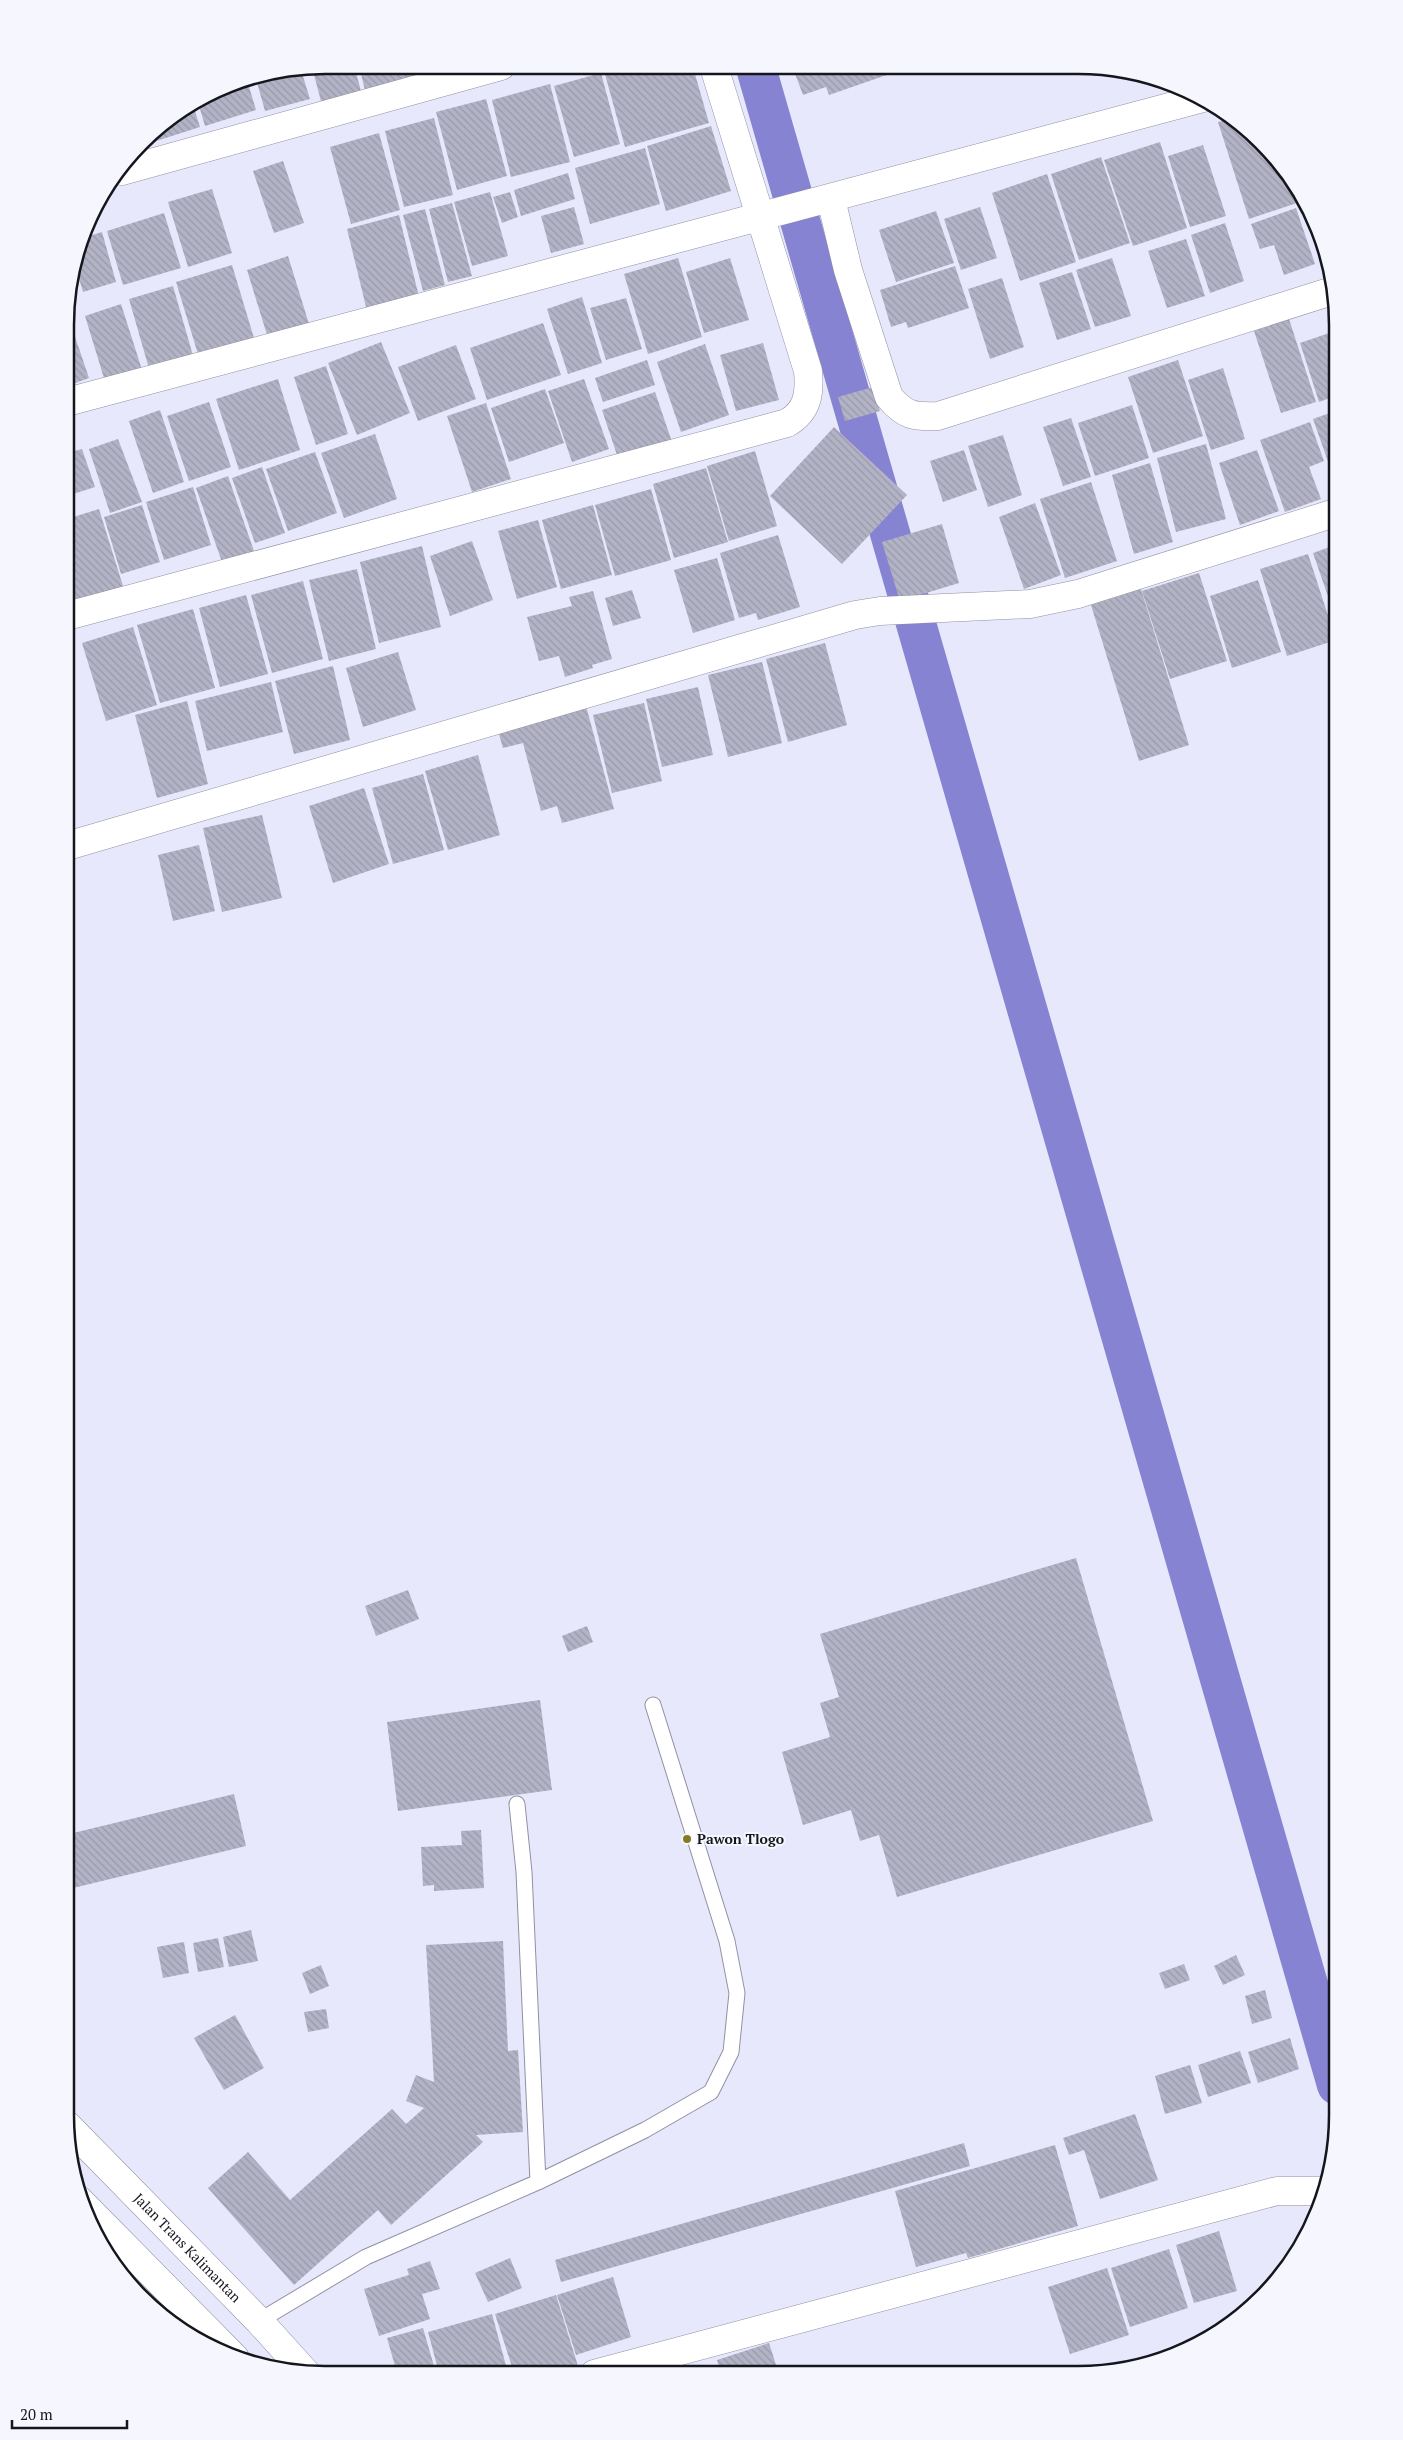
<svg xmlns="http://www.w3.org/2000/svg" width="1403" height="2440" viewBox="0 0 1403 2440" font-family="'PT Serif',serif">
  <defs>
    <pattern id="building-back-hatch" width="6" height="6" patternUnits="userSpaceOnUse" patternTransform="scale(1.25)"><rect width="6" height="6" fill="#b3b3c6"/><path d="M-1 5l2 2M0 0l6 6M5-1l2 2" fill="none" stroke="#99a"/></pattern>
  </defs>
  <rect width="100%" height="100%" fill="#e7e8fc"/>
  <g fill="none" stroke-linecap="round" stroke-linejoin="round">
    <path stroke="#8683d3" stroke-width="40" d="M756 68 1337 2085"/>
  </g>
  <path fill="url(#building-back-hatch)" d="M325 65H354L362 95 322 105 312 67Z
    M359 65 422 66 425 79 366 95Z
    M427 66H465L430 77Z
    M603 67H693L709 123 625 147Z
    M793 68 900 69 901 70 829 95 826 87 803 95Z
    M301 70 310 99 265 111 256 79Z
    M601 73 620 144 574 157 554 86Z
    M247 80 256 110 205 126 198 102 226 85Z
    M550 84 570 162 511 177 492 100Z
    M486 99 507 176 457 190 436 112Z
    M193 105 200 127 147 144 146 139 153 130Z
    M434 118 453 195 404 207 385 131Z
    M1232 118 1249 129 1287 173 1297 203 1249 219 1218 122Z
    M711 126 731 191 666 211 647 146Z
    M379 133 400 210 351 224 330 147Z
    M1160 142 1187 228 1133 246 1104 160Z
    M1203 145 1226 216 1190 227 1168 156Z
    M645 148 660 204 590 224 575 168Z
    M1101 157 1130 243 1079 260 1051 174Z
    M283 161 304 223 274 233 253 171Z
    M568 173 575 199 521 216 514 190Z
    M1047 174 1076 262 1020 281 992 193Z
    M212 189 232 253 188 267 168 202Z
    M490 192 508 256 472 266 454 202Z
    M510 192 518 217 502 223 493 197Z
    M452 203 472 276 448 282 429 209Z
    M574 207 584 244 551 253 541 216Z
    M980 207 997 258 961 270 944 219Z
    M1296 208 1315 264 1284 275 1274 245 1260 249 1251 224Z
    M425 209 445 285 423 291 403 215Z
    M936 211 954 263 896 282 879 230Z
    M164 213 181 268 123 285 107 231Z
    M399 215 420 301 368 315 347 229Z
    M1311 215 1324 241 1327 261 1322 263 1307 217Z
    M1225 223 1244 281 1210 293 1191 235Z
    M102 232 116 282 83 292 75 265 83 238Z
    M1186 239 1205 296 1167 308 1148 251Z
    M288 256 309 324 268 338 247 270Z
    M678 258 702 337 648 354 624 274Z
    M730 258 749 320 704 333 686 272Z
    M1112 258 1131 316 1095 327 1076 270Z
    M232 265 257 348 201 364 176 282Z
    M955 266 969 308 908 328 906 322 891 327 880 290Z
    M1072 272 1091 329 1057 340 1039 283Z
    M1002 278 1024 347 990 359 968 289Z
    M69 285 73 300 67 302V291Z
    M173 286 196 366 152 379 129 299Z
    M582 297 602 363 568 374 547 309Z
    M626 298 642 349 606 360 590 308Z
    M121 304 144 376 107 388 85 316Z
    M67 313 89 378 67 386Z
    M1289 319 1316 402 1281 413 1254 331Z
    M543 323 561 375 487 400 470 348Z
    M1338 330V395L1319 402 1300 343Z
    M381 342 410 413 357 435 328 363Z
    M763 343 779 400 736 411 720 355Z
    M705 344 729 415 681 432 657 362Z
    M456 345 476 399 418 421 398 367Z
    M647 360 655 385 603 402 595 378Z
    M1178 360 1203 436 1153 453 1128 377Z
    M326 366 348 434 316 445 294 377Z
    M1223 368 1245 439 1211 450 1188 380Z
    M278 379 300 450 239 470 216 399Z
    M584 379 609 449 572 462 548 391Z
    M873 387 880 411 845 421 838 397Z
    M545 389 564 443 509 462 491 408Z
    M655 392 672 442 619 461 602 410Z
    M209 402 231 467 189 481 167 416Z
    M486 403 511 479 472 492 447 416Z
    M1132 405 1149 458 1095 476 1078 423Z
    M160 410 184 482 153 493 129 421Z
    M1338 410V490L1313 419Z
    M1071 418 1091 477 1063 486 1043 427Z
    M1310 422 1324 461 1309 467 1321 499 1285 512 1260 440Z
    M834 427 907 495 842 564 770 496Z
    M375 434 397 499 344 518 321 453Z
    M1003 435 1022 495 988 507 968 446Z
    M118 439 142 502 110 513 89 449Z
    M1206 444 1226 519 1176 532 1157 458Z
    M82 449 95 487 67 496V453Z
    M964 450 977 490 943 502 930 461Z
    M1257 450 1279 511 1240 525 1219 463Z
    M755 451 777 526 729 541 707 466Z
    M315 452 337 513 288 531 266 469Z
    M1150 463 1173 542 1134 554 1112 475Z
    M262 467 285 533 255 543 232 478Z
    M706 468 728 542 674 558 653 484Z
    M228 476 255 554 223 565 196 488Z
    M1091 482 1117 561 1065 578 1040 499Z
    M193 487 211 545 164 560 146 502Z
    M651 489 671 560 615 576 595 505Z
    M1035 503 1061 575 1024 589 999 517Z
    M142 505 160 562 121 574 104 517Z
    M593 505 612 575 561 589 542 520Z
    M99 509 123 586 75 602 67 576V519Z
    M538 520 557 587 517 599 498 531Z
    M942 524 959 583 900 601 882 542Z
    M778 535 800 607 758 620 756 613 739 618 720 553Z
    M472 541 493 600 450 616 430 556Z
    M1338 544V606L1332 608 1313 553Z
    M422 546 441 627 379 643 360 562Z
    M1308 554 1336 640 1287 656 1260 569Z
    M717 558 735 620 693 633 674 570Z
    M357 569 376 649 329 661 309 580Z
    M1199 573 1227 661 1170 679 1142 591Z
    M1258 580 1281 652 1232 668 1210 596Z
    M303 581 323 659 272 673 251 595Z
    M1141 589 1189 745 1139 761 1091 605Z
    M632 590 641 618 613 626 605 598Z
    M593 591 612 659 592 665 593 668 565 677 559 656 539 661 527 617 572 606 569 597Z
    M246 595 268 674 220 687 199 608Z
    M193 609 215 688 160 703 137 625Z
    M133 627 157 705 106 721 82 643Z
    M825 643 847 725 788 742 766 659Z
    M398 652 416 710 363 727 346 668Z
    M762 662 782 743 728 757 708 675Z
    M333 666 350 740 294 754 275 681Z
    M271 682 283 732 207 751 195 701Z
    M698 687 713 755 662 767 646 699Z
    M187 701 208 784 157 798 135 715Z
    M644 703 662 781 612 793 593 715Z
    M586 706 614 809 562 823 557 806 541 811 523 743 503 748 498 731Z
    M478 755 500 835 448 850 425 771Z
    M423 774 444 850 393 864 372 788Z
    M364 788 389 864 333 883 309 806Z
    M262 815 282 898 222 912 203 828Z
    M199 845 215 911 173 921 158 855Z
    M66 902 73 918 66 921Z
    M1076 1558 1153 1821 897 1897 879 1835 860 1841 851 1810 803 1825 782 1752 830 1737 820 1703 839 1697 820 1634Z
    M408 1590 419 1619 376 1636 365 1606Z
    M587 1626 593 1642 568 1652 562 1636Z
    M540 1700 552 1790 398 1811 387 1722Z
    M234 1794 246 1846 65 1890V1835Z
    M481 1830 484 1888 434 1891V1885L423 1886 421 1847 462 1845 461 1831Z
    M251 1930 258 1961 229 1967 223 1937Z
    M218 1938 224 1967 198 1972 193 1943Z
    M503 1941 508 2051 518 2050 523 2132 476 2135 483 2142 391 2225 378 2210 294 2285 208 2188 248 2152 290 2200 392 2109 406 2124 424 2108 406 2101 416 2075 434 2082 426 1945Z
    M184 1942 189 1973 163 1978 157 1947Z
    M1236 1955 1245 1975 1223 1985 1214 1966Z
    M1184 1964 1190 1980 1165 1989 1159 1973Z
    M321 1965 329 1986 310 1994 302 1973Z
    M1265 1990 1272 2018 1252 2024 1245 1996Z
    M326 2009 329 2028 308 2032 304 2012Z
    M235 2015 264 2068 224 2090 194 2038Z
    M1290 2038 1299 2069 1258 2083 1248 2052Z
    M1240 2051 1251 2083 1208 2097 1198 2065Z
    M1190 2065 1202 2103 1165 2114 1155 2076Z
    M1135 2114 1158 2180 1100 2199 1084 2150 1069 2155 1063 2138Z
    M964 2143 970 2166 561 2282 555 2260Z
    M1055 2145 1078 2226 968 2258 966 2253 916 2267 895 2191Z
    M1219 2231 1237 2291 1194 2303 1176 2245Z
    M1169 2249 1188 2308 1130 2327 1111 2268Z
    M510 2258 522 2288 488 2302 475 2273Z
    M430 2261 440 2289 422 2294 430 2319 379 2336 364 2289 409 2275 407 2269Z
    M1107 2268 1129 2335 1070 2354 1048 2287Z
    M613 2277 631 2337 576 2355 557 2295Z
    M556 2295 578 2366 556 2373H514L495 2314Z
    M492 2314 508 2373H439L428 2332Z
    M423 2328 436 2373H397L387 2338Z
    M769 2343 779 2374H721L717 2360Z"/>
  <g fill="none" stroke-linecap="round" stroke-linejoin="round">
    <defs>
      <path id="lane" d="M517 1804 524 1872 538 2182
        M259 2321 366 2257 538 2182 645 2130 711 2092 731 2052 737 1993 727 1941 653 1705"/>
      <path id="street" d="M122 171 501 66
        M831 199 848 270 889 397C905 416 914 417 938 416L1332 291
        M67 402 1203 98
        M67 616 787 423C808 411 810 393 808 371L714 67
        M67 846 855 615 880 611 1030 604 1078 594 1338 512
        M594 2374 1277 2191H1324"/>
      <g id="highway">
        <path id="s1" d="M67 2125 259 2321 306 2373"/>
        <path d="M79 2200 235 2358"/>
      </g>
    </defs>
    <use href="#lane" stroke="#9090a3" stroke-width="17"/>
    <use href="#street" stroke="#9090a3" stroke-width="29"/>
    <use href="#highway" stroke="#9090a3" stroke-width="29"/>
    <use href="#lane" stroke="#fff" stroke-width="15"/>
    <use href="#street" stroke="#fff" stroke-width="28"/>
    <use href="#highway" stroke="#fff" stroke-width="28"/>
  </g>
  <circle fill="#837b22" stroke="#f6f6fe" stroke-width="2" cx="687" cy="1839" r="5"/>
  <g text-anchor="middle" stroke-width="4" stroke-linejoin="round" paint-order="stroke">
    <g font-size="14" font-weight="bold" fill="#15151c" stroke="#f6f6fe" text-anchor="start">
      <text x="697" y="1844">Pawon Tlogo</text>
    </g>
    <g font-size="14" fill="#15151c" stroke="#f6f6fe">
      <text dy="5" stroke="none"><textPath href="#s1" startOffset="172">Jalan Trans Kalimantan</textPath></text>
    </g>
  </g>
  <path d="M0 0H1403V2440H0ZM325 74H1078A251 251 0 0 1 1329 325V2115A251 251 0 0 1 1078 2366H325A251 251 0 0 1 74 2115V325A251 251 0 0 1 325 74Z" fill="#f6f6fe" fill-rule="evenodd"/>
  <path fill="none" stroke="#15151c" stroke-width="2.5" d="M325 74H1078A251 251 0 0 1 1329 325V2115A251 251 0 0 1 1078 2366H325A251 251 0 0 1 74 2115V325A251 251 0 0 1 325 74Z"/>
  <path d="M12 2420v8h115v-8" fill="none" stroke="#15151c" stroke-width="2.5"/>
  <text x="20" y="2420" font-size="15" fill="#15151c" stroke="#f6f6fe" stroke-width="4" paint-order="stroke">20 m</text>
</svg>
